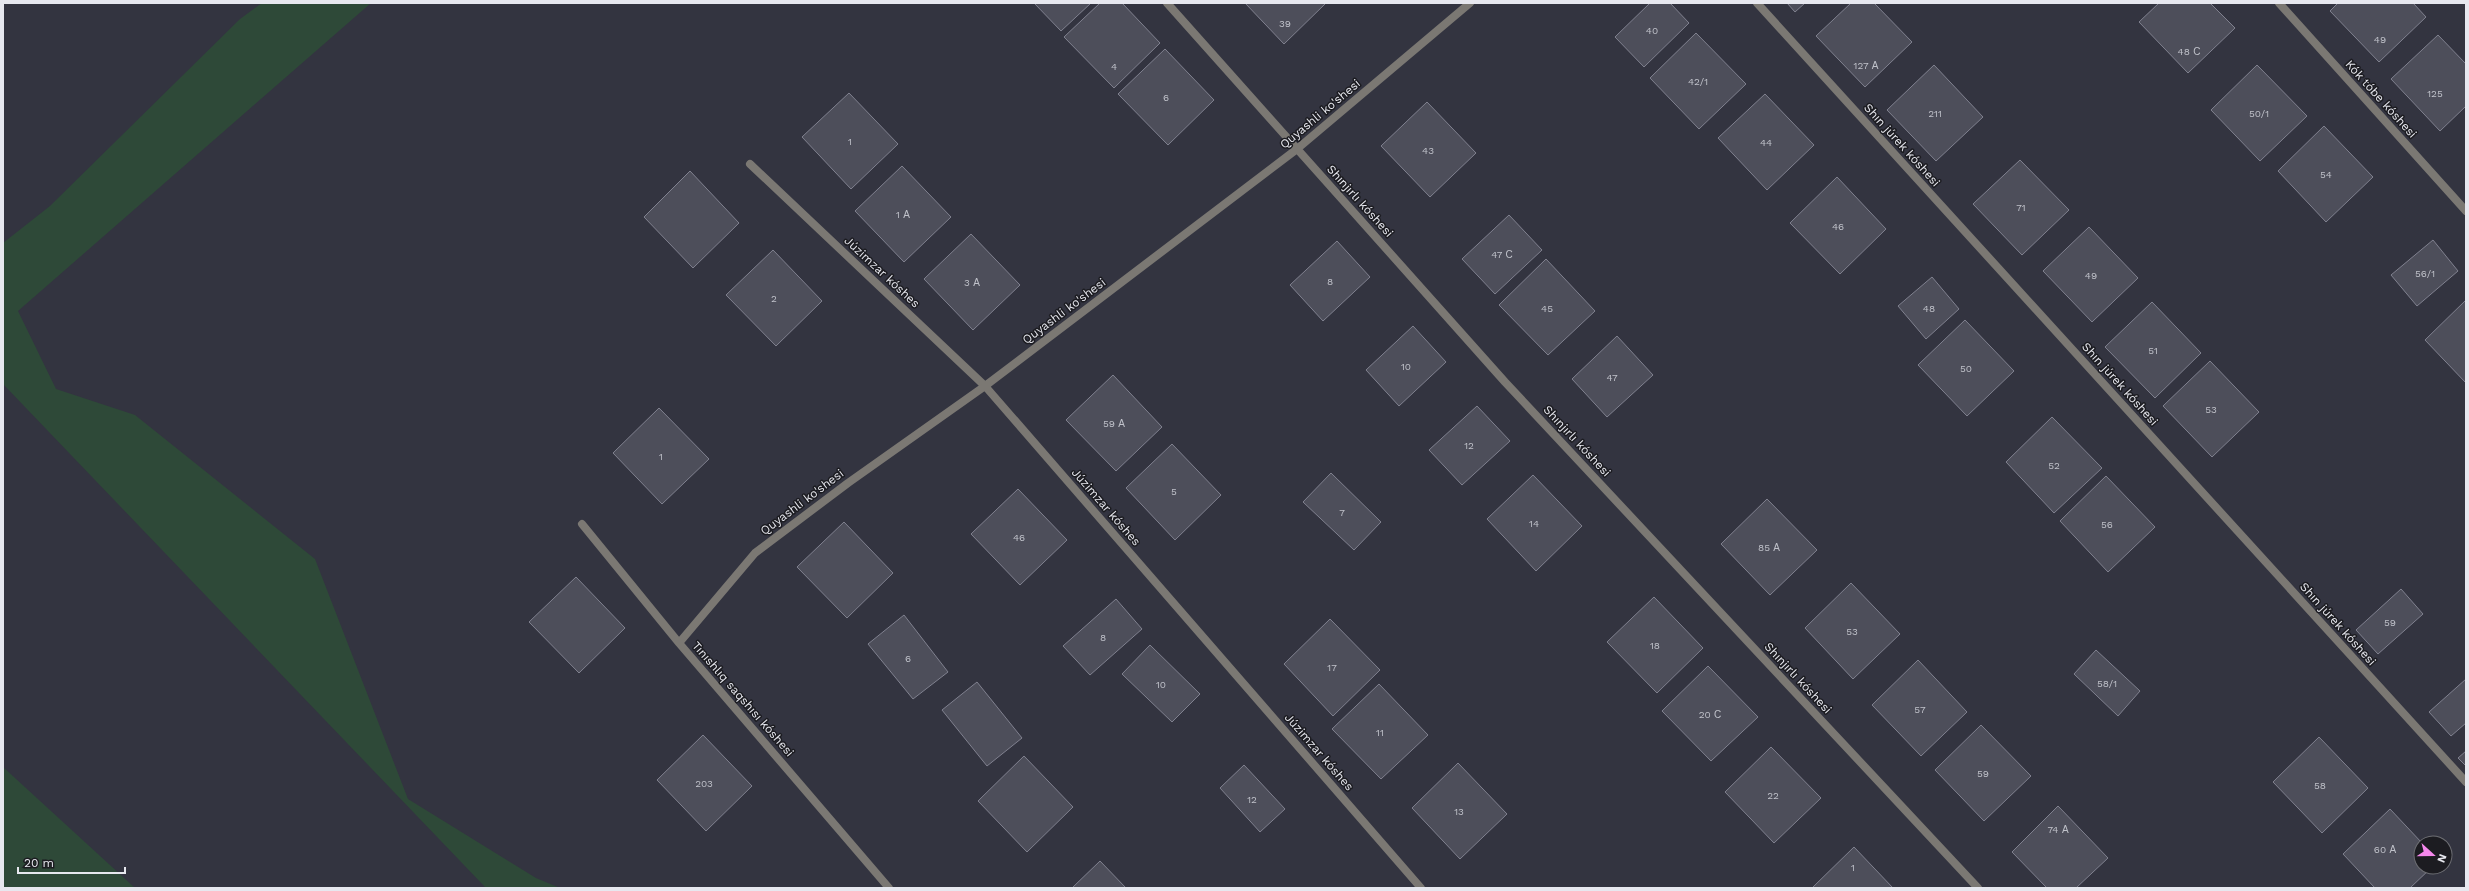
<svg xmlns="http://www.w3.org/2000/svg" width="2469" height="891" viewBox="0 0 2469 891" font-family="'Work Sans',sans-serif">
  <rect width="100%" height="100%" fill="#333440"/>
  <path fill="#2e4938" d="M262 3H371L18 311 56 389 135 415 315 559 408 799 536 878 560 888H486L3 384V243L50 206 240 19Z
    M3 767 135 888H3Z"/>
  <path fill="#4d4e5a" stroke="#80818f" d="M1034 3H1091L1061 31Z
    M1100 3H1122L1160 43 1114 88 1064 37Z
    M1245 3H1326L1284 44Z
    M1650 3H1670L1689 23 1644 67 1615 37Z
    M1787 3H1805L1795 12Z
    M1851 3H1874L1912 42 1865 87 1816 36Z
    M2159 3H2210L2235 28 2188 73 2139 22Z
    M2338 3H2413L2426 17 2379 62 2330 11Z
    M1696 33 1746 84 1699 129 1650 78Z
    M2438 35 2466 64V106L2440 131 2391 79Z
    M1165 49 1214 100 1168 145 1118 94Z
    M1934 65 1983 117 1936 161 1887 110Z
    M2257 65 2307 116 2260 161 2211 110Z
    M849 93 898 144 851 189 802 137Z
    M1765 94 1814 145 1767 190 1718 138Z
    M1427 102 1476 153 1430 197 1381 146Z
    M2324 126 2373 177 2326 222 2278 171Z
    M2020 160 2069 210 2022 255 1973 204Z
    M902 166 951 217 904 262 855 211Z
    M690 171 739 223 693 268 644 217Z
    M1837 177 1886 229 1840 274 1790 223Z
    M1509 215 1542 250 1495 294 1462 259Z
    M2089 227 2138 278 2092 322 2043 271Z
    M971 234 1020 285 973 330 924 279Z
    M2433 240 2458 271 2417 306 2391 275Z
    M1337 241 1370 277 1323 321 1290 285Z
    M773 250 822 301 776 346 726 295Z
    M1546 259 1595 311 1548 355 1499 305Z
    M1932 277 1959 309 1926 339 1898 306Z
    M2466 300V383L2425 340Z
    M2152 302 2201 353 2155 398 2105 347Z
    M1965 320 2014 371 1967 416 1918 365Z
    M1413 326 1446 362 1399 406 1366 370Z
    M1617 336 1653 375 1607 417 1572 379Z
    M2210 361 2259 412 2212 457 2163 406Z
    M1113 375 1162 427 1116 471 1066 420Z
    M1477 406 1510 441 1462 485 1429 450Z
    M659 408 709 459 662 504 613 453Z
    M2052 417 2102 468 2054 513 2006 462Z
    M1172 444 1221 495 1175 540 1126 488Z
    M1331 473 1381 522 1354 550 1303 502Z
    M1533 475 1582 526 1536 571 1487 519Z
    M2106 476 2155 527 2108 572 2060 521Z
    M1018 489 1067 540 1020 585 971 534Z
    M1767 499 1817 550 1770 595 1721 544Z
    M844 522 893 573 847 618 797 567Z
    M576 577 625 628 579 673 529 622Z
    M1851 583 1900 634 1853 679 1805 628Z
    M2401 589 2423 614 2378 654 2356 630Z
    M1654 597 1703 648 1657 693 1607 642Z
    M1116 599 1142 629 1090 675 1063 646Z
    M904 615 948 672 913 699 868 644Z
    M1330 619 1380 670 1333 716 1284 664Z
    M1150 645 1200 694 1172 722 1122 674Z
    M2096 650 2140 691 2118 716 2074 674Z
    M1918 660 1967 712 1921 756 1872 705Z
    M1708 666 1758 717 1711 761 1662 711Z
    M2466 679V723L2451 736 2429 712Z
    M977 682 1022 738 987 766 942 710Z
    M1379 684 1428 735 1381 779 1332 729Z
    M1981 725 2031 776 1984 821 1935 770Z
    M703 735 752 786 706 831 657 780Z
    M2319 737 2368 788 2322 833 2273 782Z
    M1771 747 1821 798 1774 843 1725 792Z
    M2466 751V766L2458 758Z
    M1024 756 1073 807 1027 852 978 801Z
    M1458 763 1507 814 1460 859 1412 808Z
    M1244 765 1285 809 1260 832 1220 788Z
    M2058 806 2108 858 2076 888H2047L2012 852Z
    M2390 809 2422 843 2421 867H2432L2410 888H2375L2343 854Z
    M1854 847 1893 888H1812Z
    M1100 861 1126 888H1072Z"/>
  <g fill="none" stroke-linecap="round" stroke-linejoin="round">
    <path stroke="#7b7873" stroke-width="8" d="M1167 3 1505 382 1978 888
      M1757 3 2466 782
      M2279 3 2466 211
      M750 164 985 386 1421 888
      M582 524 679 643 889 888
      M679 643 755 553 848 483 985 386 1297 149 1470 3"/>
  </g>
  <g text-anchor="middle" stroke-width="3" stroke-linejoin="round" paint-order="stroke">
    <g font-size="10" fill="#c0c2ca">
      <text x="1285" y="27">39</text>
      <text x="1652" y="34">40</text>
      <text x="2380" y="43">49</text>
      <text x="2189" y="55">48 С</text>
      <text x="1866" y="69">127 А</text>
      <text x="1114" y="70">4</text>
      <text x="1698" y="85">42/1</text>
      <text x="2435" y="97">125</text>
      <text x="1166" y="101">6</text>
      <text x="1935" y="117">211</text>
      <text x="2259" y="117">50/1</text>
      <text x="850" y="145">1</text>
      <text x="1766" y="146">44</text>
      <text x="1428" y="154">43</text>
      <text x="2326" y="178">54</text>
      <text x="2021" y="211">71</text>
      <text x="903" y="218">1 А</text>
      <text x="1838" y="230">46</text>
      <text x="1502" y="258">47 С</text>
      <text x="2425" y="277">56/1</text>
      <text x="2091" y="279">49</text>
      <text x="1330" y="285">8</text>
      <text x="972" y="286">3 А</text>
      <text x="774" y="302">2</text>
      <text x="1547" y="312">45</text>
      <text x="1929" y="312">48</text>
      <text x="2153" y="354">51</text>
      <text x="1406" y="370">10</text>
      <text x="1966" y="372">50</text>
      <text x="1612" y="381">47</text>
      <text x="2211" y="413">53</text>
      <text x="1114" y="427">59 А</text>
      <text x="1469" y="449">12</text>
      <text x="661" y="460">1</text>
      <text x="2054" y="469">52</text>
      <text x="1174" y="495">5</text>
      <text x="1342" y="516">7</text>
      <text x="1534" y="527">14</text>
      <text x="2107" y="528">56</text>
      <text x="1019" y="541">46</text>
      <text x="1769" y="551">85 А</text>
      <text x="2390" y="626">59</text>
      <text x="1852" y="635">53</text>
      <text x="1103" y="641">8</text>
      <text x="1655" y="649">18</text>
      <text x="908" y="662">6</text>
      <text x="1332" y="671">17</text>
      <text x="2107" y="687">58/1</text>
      <text x="1161" y="688">10</text>
      <text x="1920" y="713">57</text>
      <text x="1710" y="718">20 С</text>
      <text x="1380" y="736">11</text>
      <text x="1983" y="777">59</text>
      <text x="704" y="787">203</text>
      <text x="2320" y="789">58</text>
      <text x="1773" y="799">22</text>
      <text x="1252" y="803">12</text>
      <text x="1459" y="815">13</text>
      <text x="2058" y="833">74 А</text>
      <text x="2385" y="853">60 А</text>
      <text x="1853" y="871">1</text>
    </g>
    <g font-size="12" fill="#e7e8ef" stroke="#1c1c21">
      <text transform="translate(2381 99) rotate(48)" y="4">Kók tóbe kóshesi</text>
      <text transform="translate(1320 114) rotate(-40)" y="4">Quyashli ko'shesi</text>
      <text transform="translate(1902 145) rotate(48)" y="4">Shın júrek kóshesi</text>
      <text transform="translate(1360 201) rotate(48)" y="4">Shınjırlı kóshesi</text>
      <text transform="translate(882 272) rotate(43)" y="4">Júzimzar kóshes</text>
      <text transform="translate(1064 311) rotate(-37)" y="4">Quyashli ko'shesi</text>
      <text transform="translate(2120 384) rotate(48)" y="4">Shın júrek kóshesi</text>
      <text transform="translate(1577 441) rotate(47)" y="4">Shınjırlı kóshesi</text>
      <text transform="translate(802 502) rotate(-37)" y="4">Quyashli ko'shesi</text>
      <text transform="translate(1106 507) rotate(49)" y="4">Júzimzar kóshes</text>
      <text transform="translate(2338 624) rotate(48)" y="4">Shın júrek kóshesi</text>
      <text transform="translate(1798 678) rotate(47)" y="4">Shınjırlı kóshesi</text>
      <text transform="translate(743 699) rotate(49)" y="4">Tınıshlıq saqshısı kóshesi</text>
      <text transform="translate(1319 752) rotate(49)" y="4">Júzimzar kóshes</text>
    </g>
  </g>
  <rect width="2469" height="891" fill="none" stroke="#e7e8ef" stroke-width="8"/>
  <g transform="translate(2433 855) rotate(111)"><circle r="19" fill="#1c1c21" stroke="#6d6e73"/>
  <path d="M0-3L7 15L0 10L-7 15Z" fill="#f688ed"/>
  <text y="-6" font-size="11" font-weight="bold" text-anchor="middle" fill="#e7e8ef">N</text>
  </g>
  <path d="M18 867v6h107v-6" fill="none" stroke="#e7e8ef" stroke-width="2"/>
  <text x="24" y="867" font-size="12" fill="#e7e8ef" stroke="#1c1c21" stroke-width="3" paint-order="stroke">20 m</text>
</svg>
